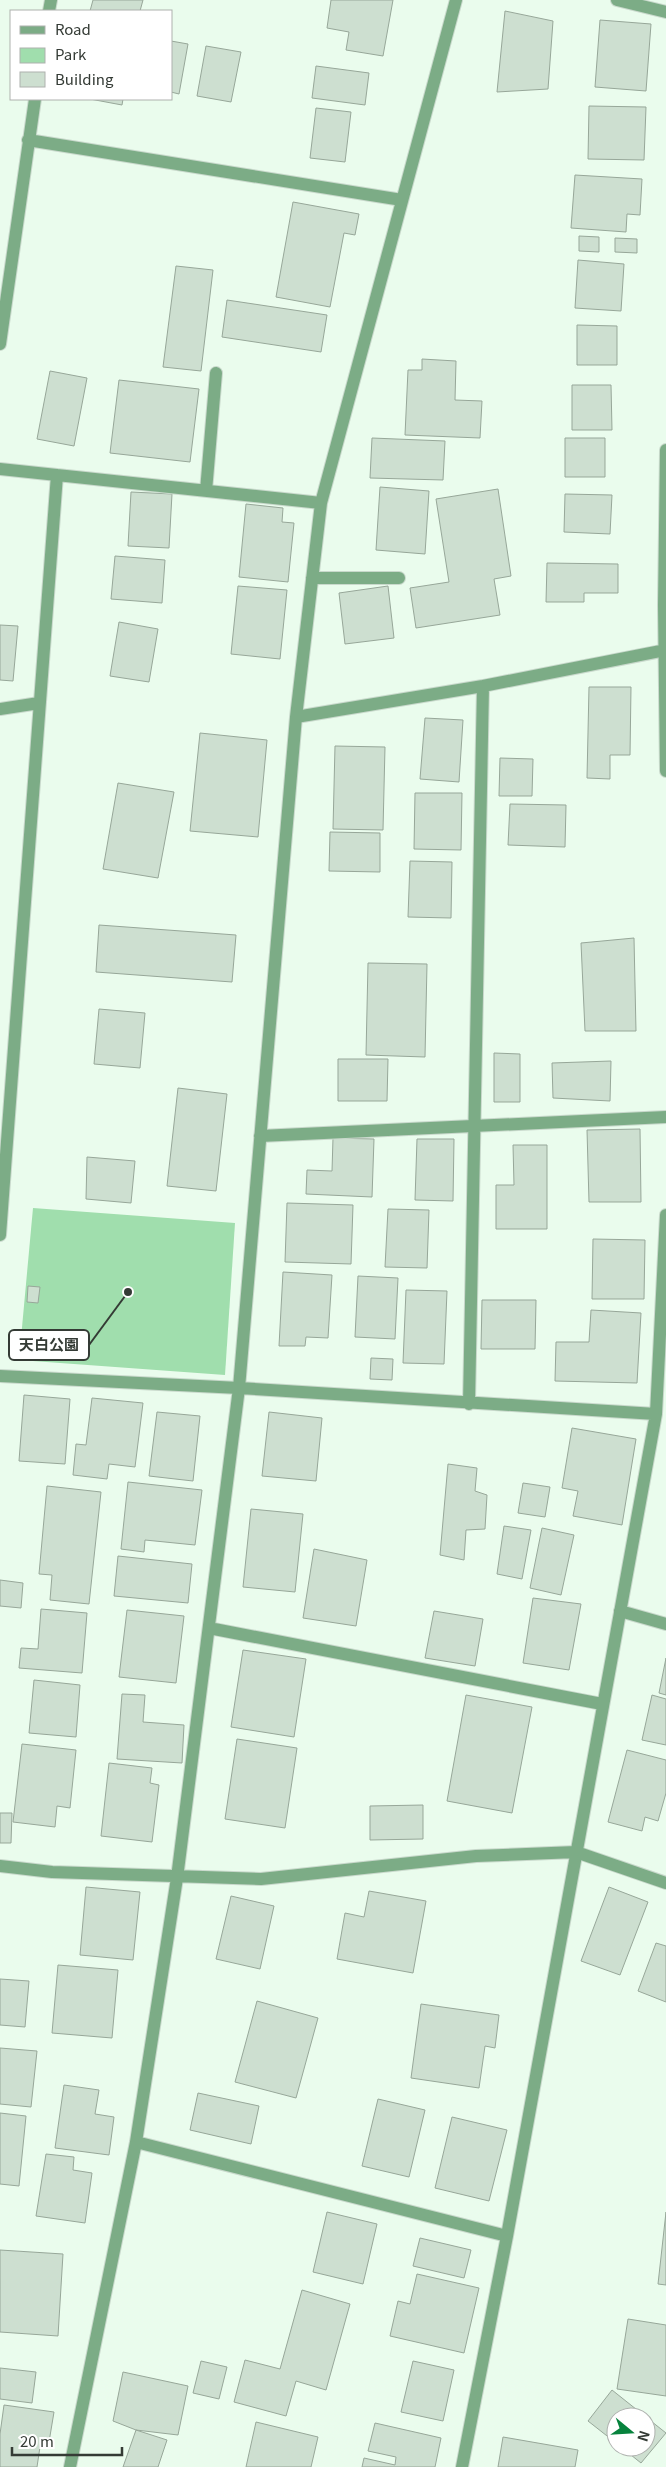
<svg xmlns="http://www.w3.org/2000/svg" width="666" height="2467" viewBox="0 0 666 2467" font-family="Georgia,'Noto Sans JP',serif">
  <rect width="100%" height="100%" fill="#eafced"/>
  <path fill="#a0dead" d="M33 1208 235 1223 225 1375 19 1360Z"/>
  <path fill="#cddfd0" stroke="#97a799" d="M93 0H143L140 11H90Z
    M331 0H393L383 56 346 50 349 32 327 28Z
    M505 11 553 21 548 89 497 92Z
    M600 20 651 24 646 91 595 87Z
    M171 41 188 44 179 94 171 92Z
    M206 46 241 52 231 102 197 96Z
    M316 66 369 73 365 105 312 98Z
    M90 99H123L122 105Z
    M589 106 646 107 644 160 588 159Z
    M316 108 351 112 345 162 310 158Z
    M575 175 642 179 640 215 627 214 626 232 571 228Z
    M293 202 359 214 355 235 344 233 330 307 276 297Z
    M579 236 599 237V252L579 251Z
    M615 238 637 239V253L615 252Z
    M578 260 624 264 621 311 575 308Z
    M176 266 213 270 201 371 163 367Z
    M227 300 327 315 321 352 222 337Z
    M577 325 617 326V365H577Z
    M422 359 456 361 455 400 482 401 480 438 405 435 408 370H422Z
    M50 371 87 378 74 446 37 439Z
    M119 380 199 389 190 462 110 453Z
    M572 385H611L612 430H572Z
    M372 438 445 441 443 480 370 478Z
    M565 438H605V477H565Z
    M380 487 429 491 425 554 376 550Z
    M498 489 511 576 494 579 500 615 416 628 410 588 449 582 436 499Z
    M131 492 172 494 169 548 128 546Z
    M565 494 612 495 610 534 564 532Z
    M246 504 283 508 282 522 294 523 288 582 239 577Z
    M115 556 165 560 162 603 111 599Z
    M547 563 618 564V593H584V602H546Z
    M238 586 287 590 280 659 231 654Z
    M388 586 394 638 345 644 339 593Z
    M119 622 158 629 149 682 110 676Z
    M0 625 18 626 13 681 0 680Z
    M589 687H631L630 755H610V779L587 778Z
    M425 718 463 720 459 782 420 779Z
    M200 733 267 740 258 837 190 831Z
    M335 746 385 747 383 830 333 829Z
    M500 758 533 759 532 796H499Z
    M118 783 174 792 158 878 103 869Z
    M415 793H462L461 850 414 849Z
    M510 804 566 805 565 847 508 845Z
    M330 832 380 833V872L329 871Z
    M410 861 452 862 451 918 408 917Z
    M99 925 236 935 232 982 96 972Z
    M634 938 636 1031H585L581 943Z
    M368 963 427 964 425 1057 366 1055Z
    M99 1009 145 1013 140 1068 94 1064Z
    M494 1053 520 1054V1102H494Z
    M338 1059H388L387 1101H338Z
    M611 1061 610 1101 553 1098 552 1063Z
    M178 1088 227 1094 216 1191 167 1186Z
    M640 1129 641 1202H589L587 1130Z
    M333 1138 374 1139 372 1197 306 1194 307 1170 332 1171Z
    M417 1139H454L453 1201 415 1200Z
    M513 1145H547V1229H496V1185H514Z
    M87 1157 135 1161 131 1203 86 1199Z
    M287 1203 353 1205 351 1264 285 1262Z
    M388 1209 429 1210 427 1268 385 1267Z
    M593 1239 645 1240 644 1299H592Z
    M283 1272 332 1275 328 1338 306 1337 305 1346H279Z
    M358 1276 398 1278 395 1339 355 1337Z
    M28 1286 40 1287 38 1303 27 1302Z
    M406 1290 447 1291 444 1364 403 1363Z
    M482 1300H536L535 1349H481Z
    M591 1310 641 1313 637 1383 555 1381 556 1342H589Z
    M371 1358 393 1359 392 1380 370 1379Z
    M24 1395 70 1399 65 1464 19 1461Z
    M92 1398 143 1403 135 1467 109 1464 107 1479 73 1475 76 1444 86 1445Z
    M157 1412 200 1416 193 1481 149 1476Z
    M269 1412 322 1418 316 1481 262 1476Z
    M572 1428 636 1439 622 1525 573 1516 578 1491 562 1488Z
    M448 1464 477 1468 475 1491 487 1495 485 1529 466 1530 464 1560 440 1555Z
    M128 1482 202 1490 195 1545 145 1540 144 1552 121 1549Z
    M523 1483 550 1487 545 1517 518 1513Z
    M47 1486 101 1492 89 1604 50 1600 52 1575 39 1574Z
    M251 1509 303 1514 295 1592 243 1587Z
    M504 1526 531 1530 522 1579 497 1574Z
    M542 1528 574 1535 561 1595 530 1588Z
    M314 1549 367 1560 356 1626 303 1618Z
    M118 1556 192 1564 188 1603 114 1596Z
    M0 1580 23 1583 21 1608 0 1606Z
    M533 1598 581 1604 569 1670 523 1663Z
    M41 1609 87 1613 82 1673 19 1668 21 1648 38 1649Z
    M127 1610 184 1616 176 1683 119 1677Z
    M434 1611 483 1619 475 1666 425 1658Z
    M243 1650 306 1659 294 1737 231 1727Z
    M666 1658V1695L659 1693Z
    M34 1680 80 1685 76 1737 29 1733Z
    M122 1694 145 1695 143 1722 184 1725 182 1763 117 1759Z
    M466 1695 532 1707 512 1813 447 1801Z
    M652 1695 666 1699V1745L642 1740Z
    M237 1739 297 1748 285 1828 225 1819Z
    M22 1744 76 1750 70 1808 57 1806 55 1827 13 1822Z
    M627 1750 666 1760V1793L658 1821 645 1817 642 1831 608 1822Z
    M109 1763 152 1768 150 1783 159 1785 152 1842 101 1836Z
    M423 1805V1839L370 1840V1806Z
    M0 1813H12L11 1843H0Z
    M86 1887 140 1892 133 1960 80 1955Z
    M609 1887 648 1902 620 1975 581 1961Z
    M369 1891 426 1901 413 1973 337 1959 345 1913 364 1917Z
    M231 1896 274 1906 260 1969 216 1959Z
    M656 1943 666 1946V2002L638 1991Z
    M58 1965 118 1970 112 2038 52 2033Z
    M0 1979 29 1981 25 2027 0 2025Z
    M257 2001 318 2018 296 2098 235 2082Z
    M421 2004 499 2015 495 2048 485 2046 479 2088 411 2078Z
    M0 2048 37 2051 31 2107 0 2104Z
    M64 2085 99 2090 95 2114 114 2117 109 2155 55 2148Z
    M198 2093 259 2106 251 2144 190 2130Z
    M378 2099 425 2110 409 2177 362 2166Z
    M0 2113 26 2116 19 2186 0 2184Z
    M452 2117 507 2130 489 2201 435 2188Z
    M46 2154 74 2157 73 2170 92 2173 85 2223 36 2216Z
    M327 2212 377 2224 363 2284 313 2272Z
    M666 2212V2285L658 2284Z
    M420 2238 471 2250 464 2278 413 2266Z
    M0 2250 63 2254 58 2336 0 2332Z
    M417 2274 479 2288 464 2353 390 2336 398 2301 410 2304Z
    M302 2290 350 2304 326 2390 296 2381 286 2416 234 2402 245 2360 280 2369Z
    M628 2319 666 2325V2396L617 2389Z
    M201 2361 227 2367 219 2399 193 2393Z
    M413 2361 454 2370 443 2421 401 2412Z
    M0 2368 36 2372 32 2403 0 2399Z
    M123 2372 188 2386 178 2435 136 2430 113 2421Z
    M612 2390 666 2433 641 2463 621 2447H646V2417H616V2443L588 2421Z
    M4 2405 54 2412 49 2442 41 2440 37 2467H0V2434Z
    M256 2422 318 2437 311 2467H246Z
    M375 2423 441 2438 435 2467H362L364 2458 395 2465 396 2457 368 2451Z
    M136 2430 167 2440 158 2467H123Z
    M503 2437 578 2450 575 2467H498Z"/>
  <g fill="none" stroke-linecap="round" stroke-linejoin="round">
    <defs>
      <path id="minor" d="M617 0 666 12
        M49 11 51 0
        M28 140 402 200
        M0 344 35 99
        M666 450 664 605 666 771
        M0 469 321 503
        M206 491 216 373
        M312 578H399
        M0 709 39 703
        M296 717 483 686 666 650
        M260 1136 666 1117
        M0 1235 57 475
        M0 1376 239 1388 656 1414
        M469 1404 483 686
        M620 1611 666 1624
        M209 1628 602 1704
        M0 1866 52 1872 261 1879 476 1856 576 1852 666 1883
        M136 2142 507 2236
        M70 2467 136 2142 177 1878 239 1388 296 717 321 503 456 0
        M462 2467 507 2236 656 1414 666 1215"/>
    </defs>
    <use href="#minor" stroke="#c9d9cc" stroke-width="14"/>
    <use href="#minor" stroke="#7cac86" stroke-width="12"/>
  </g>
  <path fill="none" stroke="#343b35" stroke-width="2" d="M128 1292L89 1345"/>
  <circle fill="#343b35" stroke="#fff" stroke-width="2" cx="128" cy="1292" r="5"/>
  <rect fill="#fff" stroke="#343b35" stroke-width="2" x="9" y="1330" width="80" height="30" rx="5"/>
  <g font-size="15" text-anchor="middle" font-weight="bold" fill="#343b35">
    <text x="49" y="1350">天白公園</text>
  </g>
  <rect x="10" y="10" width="162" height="90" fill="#ffffff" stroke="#aeb1ae"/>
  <rect x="20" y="26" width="25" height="8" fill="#7cac86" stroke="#aeb1ae"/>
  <text x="55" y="35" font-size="15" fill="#343b35">Road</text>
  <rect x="20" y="48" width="25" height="15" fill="#a0dead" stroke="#aeb1ae"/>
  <text x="55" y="60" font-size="15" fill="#343b35">Park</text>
  <rect x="20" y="72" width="25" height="15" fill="#cddfd0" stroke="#aeb1ae"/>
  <text x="55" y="85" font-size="15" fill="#343b35">Building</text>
  <g transform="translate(631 2432) rotate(108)"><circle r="24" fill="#ffffff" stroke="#aeb1ae"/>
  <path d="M0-4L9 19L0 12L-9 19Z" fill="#07833d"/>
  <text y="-8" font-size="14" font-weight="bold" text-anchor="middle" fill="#343b35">N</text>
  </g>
  <path d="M12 2447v8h110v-8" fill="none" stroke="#343b35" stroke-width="2.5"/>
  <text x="20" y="2447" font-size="15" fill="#343b35" stroke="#ffffff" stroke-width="4" paint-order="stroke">20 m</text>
</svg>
